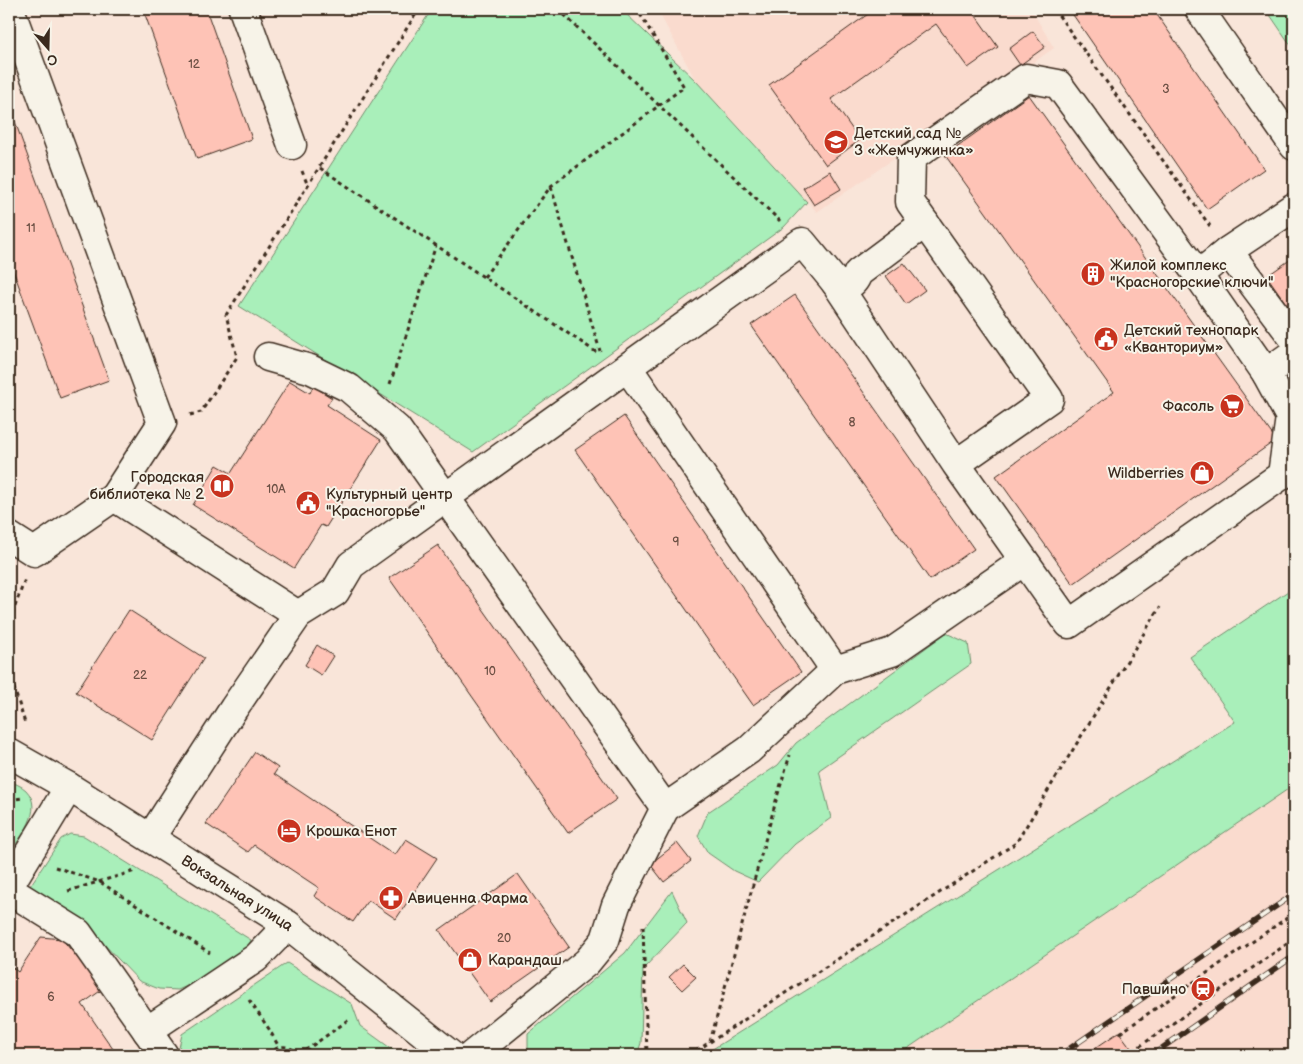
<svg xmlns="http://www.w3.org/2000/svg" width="1303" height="1064" viewBox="0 0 1303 1064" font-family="'Balsamiq Sans',sans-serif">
  <rect width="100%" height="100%" fill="#f9e5d9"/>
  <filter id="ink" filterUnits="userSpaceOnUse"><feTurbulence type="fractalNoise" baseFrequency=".02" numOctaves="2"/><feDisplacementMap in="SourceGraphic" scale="10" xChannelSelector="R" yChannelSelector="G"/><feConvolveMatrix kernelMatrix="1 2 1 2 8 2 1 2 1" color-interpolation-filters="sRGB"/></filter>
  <g filter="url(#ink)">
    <path fill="#fadbce" d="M657 9H1031L1054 48 817 212 696 81Z
      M1294 785V1055H898Z"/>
    <path fill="#a9efba" stroke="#728c6c" d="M432 9H621L696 81 807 202 784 227 473 452 239 306Z
      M1272 9H1294V50L1268 12Z
      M1294 587V785L898 1055H703L1235 722 1190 657Z
      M946 633 968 643 971 664 819 770 831 818 795 844 758 882 734 871 708 853 698 836 708 812 778 765 796 743Z
      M9 781C14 783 22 786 26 790 45 810 20 837 9 854Z
      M70 834 84 836 251 940 248 947 200 980 178 990 159 989 139 981 80 919 30 886 61 839Z
      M672 891 687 923 643 969 641 1043 637 1055H586V1051L575 1055H528V1034L625 953Z
      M287 963 352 1004 360 1026 400 1055H184L179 1048 182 1034Z"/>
    <path fill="#fec3b6" stroke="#3b2a1e" d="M143 9H206L252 139 197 159Z
      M875 9H971L998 47 968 68 936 24 831 99 860 140 826 165 769 85Z
      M1069 9H1153L1264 169 1207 209Z
      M1033 31 1045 47 1020 65 1009 49Z
      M1029 95 1276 440 1073 584 996 476 1114 392 945 155Z
      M9 105 109 380 60 398 9 259Z
      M830 171 841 189 814 205 803 188Z
      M1294 257V315L1267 276Z
      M904 263 925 290 906 304 886 276Z
      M795 295 974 549 930 580 751 325Z
      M290 381 310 393 313 386 332 398 327 405 381 440 326 527 321 525 294 568 193 505 217 465 231 473Z
      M624 416 801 672 753 705 575 450Z
      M438 545 617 799 568 833 389 578Z
      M129 610 204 658 152 740 76 692Z
      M317 645 333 656 321 675 305 665Z
      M255 752 278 768 274 774 395 855 406 839 437 858 396 919 368 900 353 922 314 896 319 888 254 845 248 852 206 824Z
      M677 843 691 861 664 882 650 864Z
      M518 874 569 947 490 1002 439 930Z
      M41 937 62 939 103 989 82 1004 113 1049 104 1055H9V965L18 972Z
      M683 964 696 977 682 990 669 977Z
      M1119 1032 1134 1052 1129 1055H1085Z"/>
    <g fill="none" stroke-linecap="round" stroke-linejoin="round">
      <defs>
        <g id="minor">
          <path d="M243 9 292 145"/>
          <path d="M1199 9 1294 146"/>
          <path d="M1228 251 1294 339"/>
          <path d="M1198 275 1228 251 1294 207"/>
          <path d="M835 282C847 286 853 287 858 273L925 223"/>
          <path d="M268 357 310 369 349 388 397 429 665 808"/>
          <path d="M628 368 835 670"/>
          <path d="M1266 373 1294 353"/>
          <path d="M114 497 298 615"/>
          <path d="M9 536 34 552 114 497 162 423 10 9"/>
          <path id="s1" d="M9 753 69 787 288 925 451 1055"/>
          <path d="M151 837 234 708 298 615 335 592 351 565 802 242 835 282 956 464 1069 624 1282 475 1290 417 1266 373 1198 275 1058 84 1026 78 911 158 910 202 1049 399 956 464"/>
          <path d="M9 886 69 787"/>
          <path d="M9 890 78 933 164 1055"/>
          <path d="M147 1031 256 958 288 925"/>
          <path d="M472 1055 587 962 605 940 616 905 665 808 749 750 835 670 892 652 1024 561"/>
        </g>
      </defs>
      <use href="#minor" stroke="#3b2a1e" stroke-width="31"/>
      <path stroke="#3b2a1e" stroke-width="3" stroke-dasharray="4 4" stroke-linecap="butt" d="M558 9 780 221
        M1054 9 1210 226
        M320 168 596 352
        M302 171 308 186
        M551 187 600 351
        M484 277 551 186 684 87 637 9
        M390 384 436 245
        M190 415 201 412 237 357 226 315 419 9
        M9 630 13 612 25 579
        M9 672 25 723
        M9 800 22 798
        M55 867 100 882 210 953
        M68 891 135 871
        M643 926 647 1055
        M249 1000 269 1029 279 1047
        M1120 1033 1294 913
        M710 1042 1016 843 1160 607
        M1133 1051 1294 939
        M269 1055C278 1044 290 1044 299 1055
        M299 1055 350 1019
        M690 1055 710 1042 777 797 790 755"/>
      <use href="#minor" stroke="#f7f3e8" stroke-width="28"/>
      <defs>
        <path id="rail" d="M1060 1055 1294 894
          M1152 1055 1294 956"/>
      </defs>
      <use href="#rail" stroke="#3b2a1e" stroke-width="5.5"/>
      <use href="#rail" stroke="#f7f3e8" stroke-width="4" stroke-dasharray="11" stroke-linecap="butt"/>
    </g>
  </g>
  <defs>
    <symbol id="school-disc" viewBox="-11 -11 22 22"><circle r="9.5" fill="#c8321e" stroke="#f7f3e8"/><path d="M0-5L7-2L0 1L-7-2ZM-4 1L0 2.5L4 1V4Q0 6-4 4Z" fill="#fff"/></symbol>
    <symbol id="building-disc" viewBox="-11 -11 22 22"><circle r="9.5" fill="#c8321e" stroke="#f7f3e8"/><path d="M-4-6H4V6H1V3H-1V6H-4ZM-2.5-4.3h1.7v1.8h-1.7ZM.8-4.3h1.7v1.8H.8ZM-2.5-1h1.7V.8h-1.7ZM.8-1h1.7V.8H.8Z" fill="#fff"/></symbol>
    <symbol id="civic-disc" viewBox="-11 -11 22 22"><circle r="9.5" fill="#c8321e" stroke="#f7f3e8"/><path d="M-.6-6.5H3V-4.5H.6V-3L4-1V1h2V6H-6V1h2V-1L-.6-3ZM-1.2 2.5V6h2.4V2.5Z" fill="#fff"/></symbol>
    <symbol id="supermarket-disc" viewBox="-11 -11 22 22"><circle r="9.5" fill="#c8321e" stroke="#f7f3e8"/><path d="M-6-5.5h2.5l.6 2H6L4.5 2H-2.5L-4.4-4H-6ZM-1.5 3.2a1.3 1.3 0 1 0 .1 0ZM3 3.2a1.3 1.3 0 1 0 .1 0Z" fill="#fff"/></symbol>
    <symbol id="shop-disc" viewBox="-11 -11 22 22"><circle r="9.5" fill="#c8321e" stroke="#f7f3e8"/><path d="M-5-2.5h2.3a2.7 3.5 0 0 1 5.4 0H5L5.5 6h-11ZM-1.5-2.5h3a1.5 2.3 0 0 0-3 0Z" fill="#fff"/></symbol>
    <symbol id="library-disc" viewBox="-11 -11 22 22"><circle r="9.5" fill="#c8321e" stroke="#f7f3e8"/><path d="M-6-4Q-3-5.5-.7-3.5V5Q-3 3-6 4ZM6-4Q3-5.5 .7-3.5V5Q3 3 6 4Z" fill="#fff"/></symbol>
    <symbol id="hotel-disc" viewBox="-11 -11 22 22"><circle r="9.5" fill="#c8321e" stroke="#f7f3e8"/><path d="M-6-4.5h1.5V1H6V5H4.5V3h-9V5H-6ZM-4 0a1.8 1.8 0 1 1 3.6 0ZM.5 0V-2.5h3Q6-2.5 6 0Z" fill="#fff"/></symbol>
    <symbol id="pharmacy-disc" viewBox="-11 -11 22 22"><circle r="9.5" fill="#c8321e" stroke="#f7f3e8"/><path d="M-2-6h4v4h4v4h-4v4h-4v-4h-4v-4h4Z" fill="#fff"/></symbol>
    <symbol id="station-disc" viewBox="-11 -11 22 22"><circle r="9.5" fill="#c8321e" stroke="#f7f3e8"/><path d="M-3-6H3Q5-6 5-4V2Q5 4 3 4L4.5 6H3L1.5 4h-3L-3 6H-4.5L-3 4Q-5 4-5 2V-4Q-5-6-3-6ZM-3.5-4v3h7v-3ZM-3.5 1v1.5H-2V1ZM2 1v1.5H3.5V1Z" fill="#fff"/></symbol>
  </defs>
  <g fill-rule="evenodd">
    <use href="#school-disc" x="822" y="128" width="28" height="28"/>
    <use href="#building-disc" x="1079" y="260" width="28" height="28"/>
    <use href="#civic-disc" x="1092" y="325" width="28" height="28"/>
    <use href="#supermarket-disc" x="1218" y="392" width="28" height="28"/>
    <use href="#shop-disc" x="1188" y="459" width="28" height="28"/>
    <use href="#library-disc" x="208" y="472" width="28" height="28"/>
    <use href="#civic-disc" x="294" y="489" width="28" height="28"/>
    <use href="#hotel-disc" x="275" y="817" width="28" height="28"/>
    <use href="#pharmacy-disc" x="377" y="884" width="28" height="28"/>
    <use href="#shop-disc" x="456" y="946" width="28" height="28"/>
    <use href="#station-disc" x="1189" y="975" width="28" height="28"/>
  </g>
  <g text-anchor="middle" stroke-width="4" stroke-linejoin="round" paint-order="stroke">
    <g font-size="12" fill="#6c5044">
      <text x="194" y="68">12</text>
      <text x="1166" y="93">3</text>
      <text x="31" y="232">11</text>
      <text x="852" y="426">8</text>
      <text x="276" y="493">10А</text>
      <text x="676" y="546">9</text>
      <text x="490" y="675">10</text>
      <text x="140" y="679">22</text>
      <text x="504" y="942">20</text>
      <text x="51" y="1001">6</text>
    </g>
    <g font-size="15" fill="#3b2a1e" stroke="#f7f3e8" text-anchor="start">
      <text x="854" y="138">Детский сад №<tspan x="854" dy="17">3 «Жемчужинка»</tspan></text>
      <text x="1110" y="270">Жилой комплекс<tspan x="1110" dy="17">"Красногорские ключи"</tspan></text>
      <text x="1124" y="335">Детский технопарк<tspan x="1124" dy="17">«Кванториум»</tspan></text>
      <text x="1214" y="411" text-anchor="end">Фасоль</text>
      <text x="1184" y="478" text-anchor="end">Wildberries</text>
      <text x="204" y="482" text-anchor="end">Городская<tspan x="204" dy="17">библиотека № 2</tspan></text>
      <text x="326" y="499">Культурный центр<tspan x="326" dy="17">"Красногорье"</tspan></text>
      <text x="306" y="836">Крошка Енот</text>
      <text x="408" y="903">Авиценна Фарма</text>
      <text x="488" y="965">Карандаш</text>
      <text x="1186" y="994" text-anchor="end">Павшино</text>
    </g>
    <g font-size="15" fill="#3b2a1e" stroke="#f7f3e8">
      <text dy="5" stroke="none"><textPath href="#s1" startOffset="268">Вокзальная улица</textPath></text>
    </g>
  </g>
  <rect width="1303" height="1064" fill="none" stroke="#f7f3e8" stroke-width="30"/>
  <rect x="15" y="15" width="1273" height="1034" fill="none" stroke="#3b2a1e" stroke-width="2" filter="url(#ink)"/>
  <g transform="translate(48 48) rotate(160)" stroke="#f7f3e8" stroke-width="4" paint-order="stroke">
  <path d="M0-4L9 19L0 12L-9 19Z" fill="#3b2a1e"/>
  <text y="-8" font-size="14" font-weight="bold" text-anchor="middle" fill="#3b2a1e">С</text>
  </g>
</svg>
